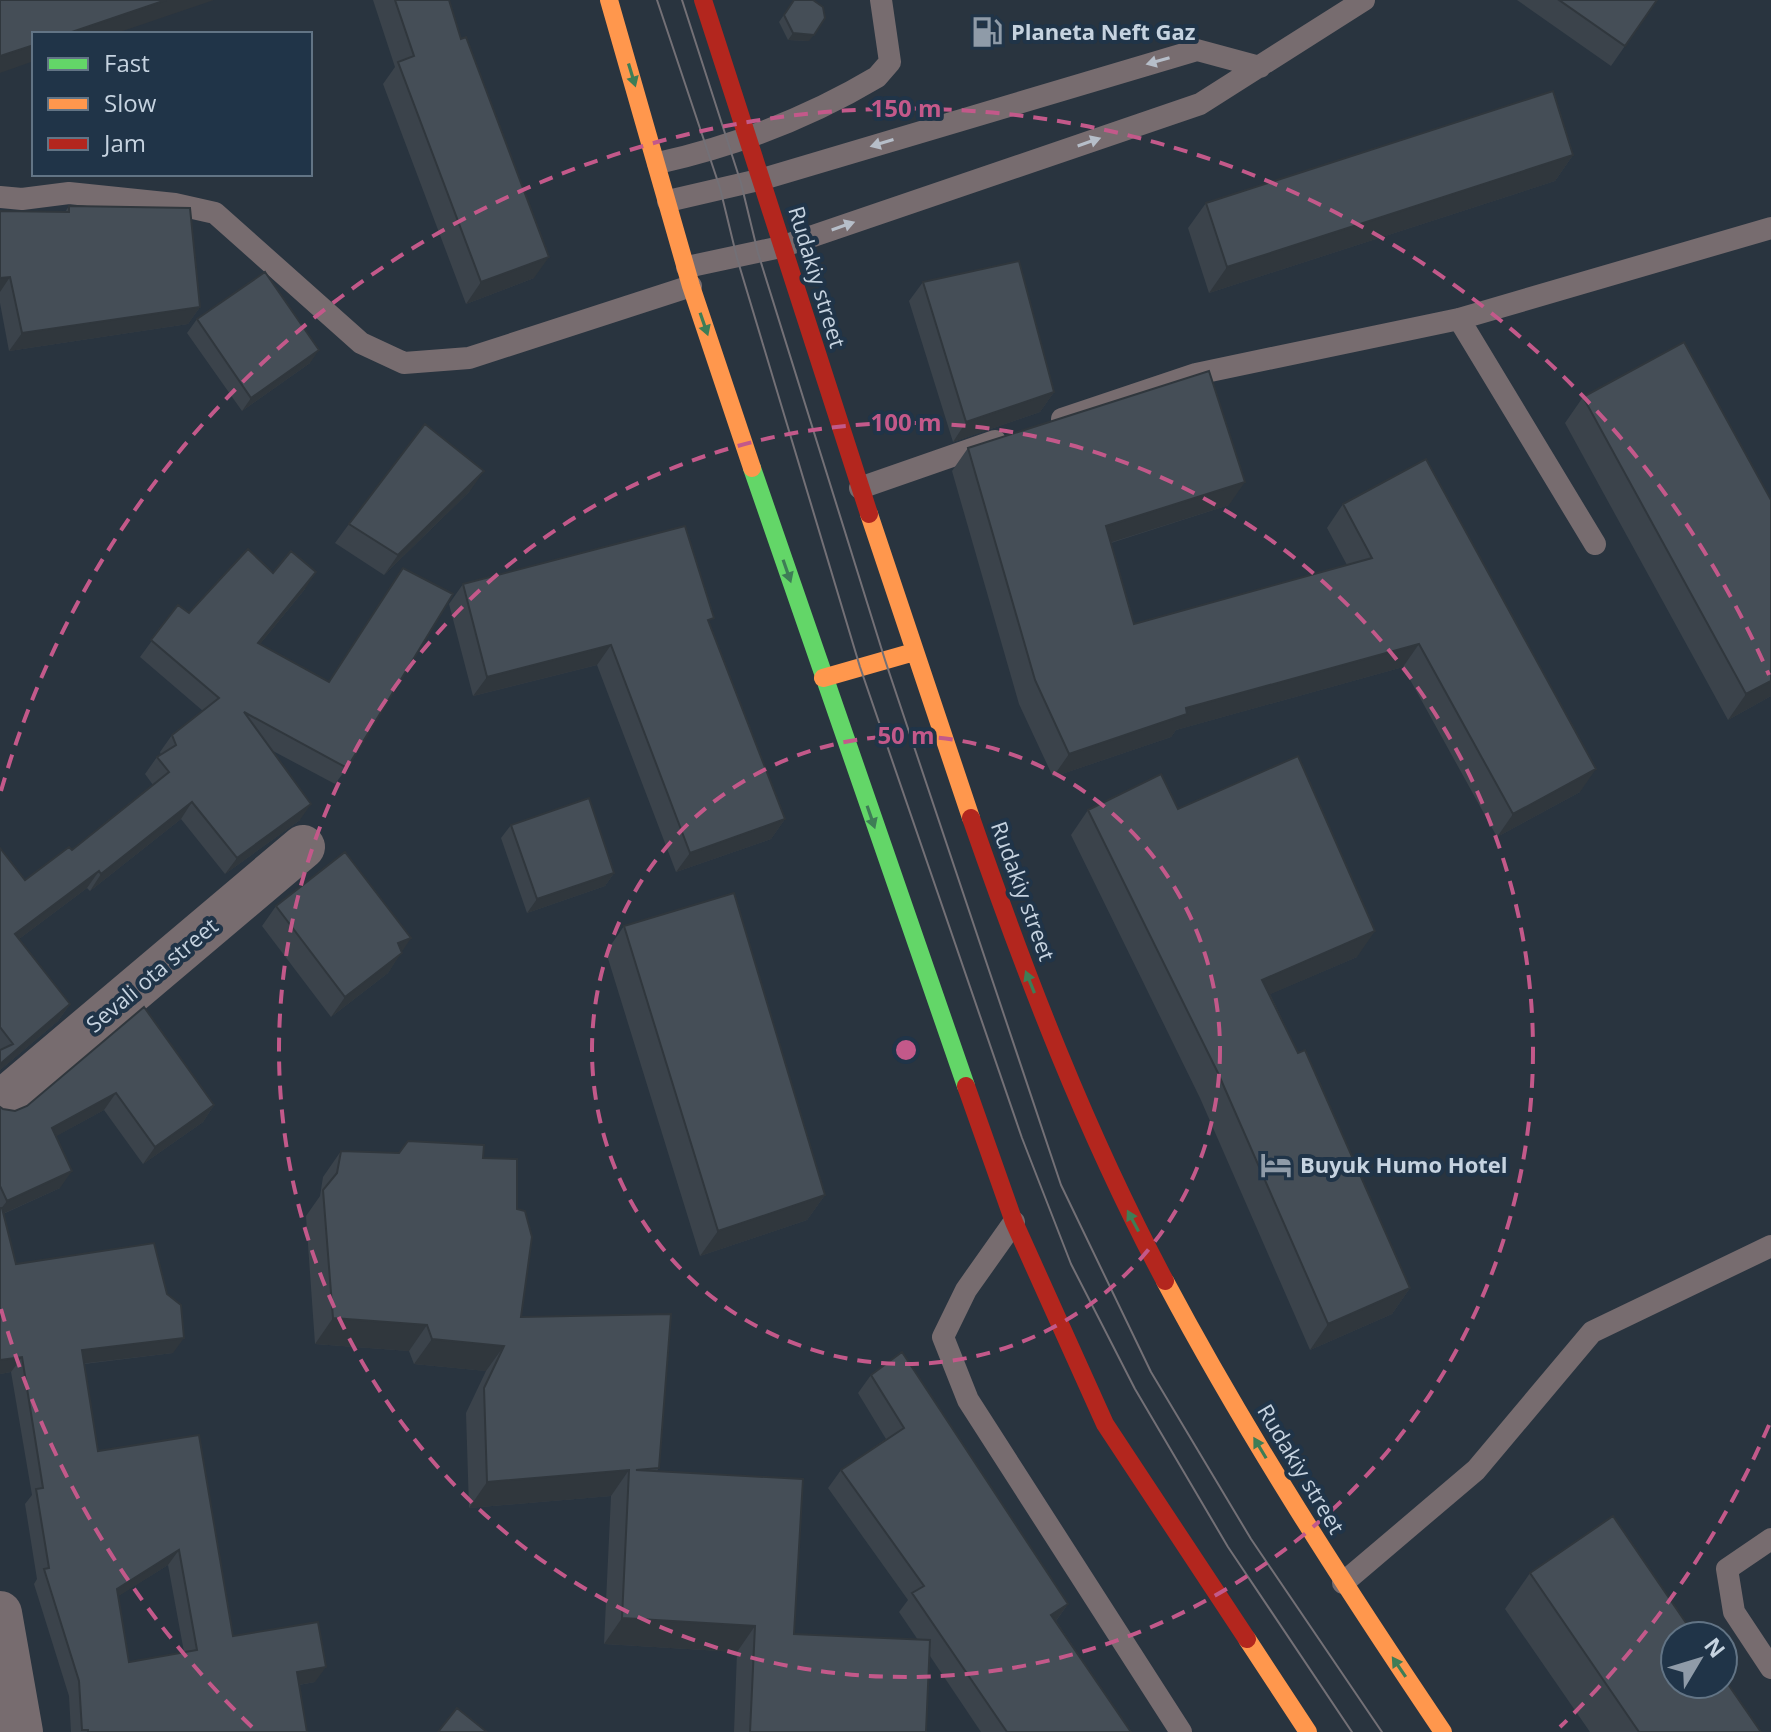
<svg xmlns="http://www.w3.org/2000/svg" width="1771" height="1732" viewBox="0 0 1771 1732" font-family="'Open Sans',sans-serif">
  <rect width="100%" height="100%" fill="#29343f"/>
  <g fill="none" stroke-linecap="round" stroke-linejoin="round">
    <path stroke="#776c6f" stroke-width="22" d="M658 163C734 146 810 117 877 77L890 62 881 0
      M0 197 22 199 69 193 175 204 215 213 361 343 404 363 469 358 691 286
      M668 201 763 179 1197 50 1260 67
      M687 267 781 247 1200 104 1364 0
      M1459 319 1595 544
      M1062 419 1196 374 1459 319 1771 228
      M860 488 995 441
      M1014 1222 966 1290 943 1337 968 1400 1181 1732
      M1771 1539 1727 1569 1734 1612 1771 1668
      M1343 1583 1476 1470 1592 1332 1771 1246"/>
    <path stroke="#776c6f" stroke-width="44" d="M0 1103 303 847
      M0 1613 21 1732"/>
    <path stroke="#63d668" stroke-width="18" d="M752 468 966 1086"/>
    <path stroke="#ff974d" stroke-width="18" d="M609 0 691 286 752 468
      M869 514 971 818
      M823 678 914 652
      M1165 1281C1248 1437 1344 1585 1443 1732
      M1247 1639 1308 1732"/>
    <path stroke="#b3261e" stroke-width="18" d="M703 0 869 514
      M971 818C1026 976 1086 1133 1165 1281
      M966 1086 1014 1222 1105 1424 1247 1639"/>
    <path stroke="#737076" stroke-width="2" d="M657 0 720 188 737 258 860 667 1022 1138 1071 1264 1135 1389 1228 1547 1352 1732
      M682 0 741 183 758 253 885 660 1061 1185 1151 1372 1251 1539 1382 1732"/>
  </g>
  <path fill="#3b434b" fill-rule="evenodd" d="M373 0H449L534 278 466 304 383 84 395 67Z
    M794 0 809 41 788 40 779 22Z
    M1517 0H1657L1611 66Z
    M1573 155 1555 181 1209 293 1188 228 1206 203Z
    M69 206 200 307 188 324 9 351 0 303V211L65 212Z
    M923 282 1054 392 1040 412 953 442 909 301Z
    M197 319 310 363 242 411 187 333Z
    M1583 397 1771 696 1728 720 1565 423Z
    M968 448 1229 505 1111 543 1134 624 1347 565 1327 528 1343 504 1580 792 1497 837 1403 667 1176 730 1171 737 1053 777 1019 704 952 471Z
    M470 491 384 575 335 543 349 524Z
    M403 568 347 768 335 784 273 751 300 820 225 874 181 819 90 891 87 888 19 939 70 1004 58 1021 0 1070V848L25 880 72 850 153 785 145 774 157 757 161 755 160 752 172 735 203 711 140 657 178 605 189 613 273 573 305 589 260 644 329 682Z
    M463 584 710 624 785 819 771 839 676 872 597 665 473 696 449 604Z
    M1178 809 1357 957 1270 994 1410 1288 1392 1314 1310 1350 1200 1098 1071 835 1088 810Z
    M511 825 614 873 605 886 527 913 501 838Z
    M276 906 401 952 388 973 331 1017 262 926Z
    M624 926 825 1195 807 1220 700 1256 606 952Z
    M144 1007 214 1105 203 1122 143 1164 104 1110 56 1136 60 1188 3 1214 16 1264 173 1353 84 1364 98 1451 199 1435 233 1636 315 1682 299 1685 307 1732H71L69 1696 34 1584 37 1579 25 1504 32 1495 11 1372 0 1374V1107L3 1109 15 1111 27 1106ZM168 1565 184 1652 129 1662 118 1596Z
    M341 1151 483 1158 517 1209 521 1317 659 1468 657 1471 794 1634 918 1640 899 1612 908 1600 828 1488 841 1470 886 1439 858 1393 871 1375 1068 1604 1056 1621 1131 1732H981L930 1656 926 1732H734L737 1652 604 1644 611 1496 469 1508 466 1413 486 1371 414 1364 409 1351 315 1344 306 1216 320 1196 323 1177Z
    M1530 1573 1761 1732H1590L1505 1609Z"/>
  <path fill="#30373d" d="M166 0H214L114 34H66Z
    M793 33 814 35 809 41 788 40Z
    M34 45V61L0 73V56Z
    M1573 155 1555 181 1209 293 1227 267Z
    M549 257 534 278 466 304 481 282Z
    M10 277 0 292V278Z
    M200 307 188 324 9 351 22 333Z
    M319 350 310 363 242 411 251 398Z
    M1054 392 1040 412 953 442 966 422Z
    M484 471 470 491 384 575 398 555Z
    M1245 482 1229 505 1090 549 1106 526Z
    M316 572 305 589 247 660 258 643Z
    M1419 644 1403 667 1176 730 1171 737 1053 777 1069 754 1186 708Z
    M611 645 597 665 473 696 487 677Z
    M1771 681V696L1728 720 1746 694Z
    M1596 769 1580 792 1497 837 1513 814Z
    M192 802 181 819 90 891 101 874Z
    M311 804 300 820 225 874 237 858Z
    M785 819 771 839 676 872 690 853Z
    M99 871 87 888 3 951 15 934Z
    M614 873 605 886 527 913 537 899Z
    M1375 931 1357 957 1245 1005 1262 980Z
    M411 938 388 973 331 1017 345 997 398 943Z
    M70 1004 58 1021 0 1070V1064Z
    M116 1093 104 1110 40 1145 52 1128Z
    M214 1105 203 1122 143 1164 155 1147Z
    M72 1171 60 1188 0 1215V1210L7 1201Z
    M825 1195 807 1220 700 1256 718 1231Z
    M1410 1288 1392 1314 1310 1350 1328 1324Z
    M333 1318 427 1325 409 1351 315 1344Z
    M184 1338 173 1353 71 1365 82 1350Z
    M432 1339 504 1346 486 1371 414 1364Z
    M22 1357 11 1372 0 1374V1360Z
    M629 1470 611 1496 469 1508 487 1482Z
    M179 1550 168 1565 106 1604 117 1589Z
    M1068 1604 1055 1622 1051 1615Z
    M622 1618 755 1626 737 1652 604 1644Z
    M326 1667 315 1682 286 1687 297 1672Z"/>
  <path fill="#454e57" stroke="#30373d" stroke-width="2" fill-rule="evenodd" d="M0 0H166L66 34H34V45L0 56Z
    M395 0H449L461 39 466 37 549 257 481 282 398 62 414 56Z
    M794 0H813L823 7 825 18 814 35 793 33 784 15Z
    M1559 0H1657L1625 46Z
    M1553 91 1573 155 1227 267 1206 203Z
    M69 206 190 208 200 307 22 333 10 277 0 278V211L69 212Z
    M1019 261 1054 392 966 422 923 282Z
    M265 272 319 350 251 398 197 319Z
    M1684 342 1771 500V681L1746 694 1583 397Z
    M1209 371 1245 482 1106 526 1134 624 1372 558 1343 504 1426 459 1596 769 1513 814 1419 644 1186 708 1187 714 1069 754 1035 680 968 448Z
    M425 424 484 471 398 555 349 524Z
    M685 526 714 618 708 620 785 819 690 853 611 645 487 677 463 584Z
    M248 549 273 573 291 551 316 572 258 643 329 682 403 568 453 594 347 768 244 712 311 804 237 858 192 802 101 874 99 871 15 934 70 1004 0 1064V1050L13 1044 0 1027V848L25 880 69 847 72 850 169 772 157 757 176 745 172 735 219 698 151 640 178 605 189 613Z
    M1298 756 1375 931 1262 980 1298 1053 1305 1050 1410 1288 1328 1324 1218 1073 1088 810 1161 774 1178 809Z
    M589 798 614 873 537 899 511 825Z
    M345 852 411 938 398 943 402 953 345 997 276 906Z
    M734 893 825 1195 718 1231 624 926Z
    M144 1007 214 1105 155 1147 116 1093 52 1128 72 1171 7 1201 0 1186V1107L3 1109 15 1111 27 1106Z
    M408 1141 484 1145 483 1158 517 1159V1209L525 1211 532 1237 521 1317 671 1314 659 1468 636 1470 803 1479 794 1634 930 1640 926 1732H750L755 1626 622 1618 629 1470 487 1482 484 1388 504 1346 432 1339 427 1325 333 1318 323 1190 337 1173 341 1151 399 1153Z
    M0 1208H2L16 1264 154 1243 167 1294 181 1305 184 1338 82 1350 98 1451 199 1435 233 1636 318 1622 326 1667 297 1672 307 1732H88V1730H82L79 1681 44 1569 49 1568 36 1489 43 1488 22 1357 0 1360ZM179 1550 197 1650 129 1662 117 1589Z
    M902 1352 1068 1604 1051 1615 1131 1732H1007L912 1593 924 1586 841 1470 904 1428 871 1375Z
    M1613 1516 1695 1636H1675V1684H1723V1677L1761 1732H1639L1530 1573Z
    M457 1708 487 1732H438Z"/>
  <defs><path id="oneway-solid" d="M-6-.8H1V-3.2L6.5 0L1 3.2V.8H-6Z" transform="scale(2)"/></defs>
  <g fill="#b6bec9">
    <use href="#oneway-solid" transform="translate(1158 61) rotate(164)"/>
    <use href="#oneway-solid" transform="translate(1089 142) rotate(-19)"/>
    <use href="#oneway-solid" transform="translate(882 143) rotate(163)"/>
    <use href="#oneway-solid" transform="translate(843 226) rotate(-19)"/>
  </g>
  <g fill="#3e7d56">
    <use href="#oneway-solid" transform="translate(632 75) rotate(73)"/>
    <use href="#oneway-solid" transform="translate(704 324) rotate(71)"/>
    <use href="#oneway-solid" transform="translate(787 571) rotate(71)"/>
    <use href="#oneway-solid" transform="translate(871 817) rotate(71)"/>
    <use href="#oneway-solid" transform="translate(1030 982) rotate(-112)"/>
    <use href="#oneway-solid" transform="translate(1133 1221) rotate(-118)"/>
    <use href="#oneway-solid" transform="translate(1260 1448) rotate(-121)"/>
    <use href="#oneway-solid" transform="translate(1399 1667) rotate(-124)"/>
  </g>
  <g fill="none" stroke="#c3598a" stroke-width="4" stroke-dasharray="14 10">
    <circle cx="906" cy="1050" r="314"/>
    <circle cx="906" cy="1050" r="627"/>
    <path d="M1769 1425A941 941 0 0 1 1560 1727M252 1727A941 941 0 0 1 1 1309M1 791A941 941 0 0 1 1769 675"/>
  </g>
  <defs>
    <symbol id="fuel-bare" viewBox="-9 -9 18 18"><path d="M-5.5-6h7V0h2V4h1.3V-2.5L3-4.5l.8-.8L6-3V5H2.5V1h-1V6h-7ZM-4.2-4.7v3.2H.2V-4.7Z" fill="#8f9ba8" stroke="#203448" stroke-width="2.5" paint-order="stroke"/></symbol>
    <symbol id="hotel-bare" viewBox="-9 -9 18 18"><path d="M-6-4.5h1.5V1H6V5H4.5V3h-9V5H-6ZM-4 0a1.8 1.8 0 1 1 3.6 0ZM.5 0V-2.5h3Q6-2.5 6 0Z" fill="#8f9ba8" stroke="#203448" stroke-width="2.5" paint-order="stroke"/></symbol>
  </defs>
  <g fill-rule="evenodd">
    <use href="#fuel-bare" x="965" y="10" width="44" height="44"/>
    <use href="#hotel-bare" x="1254" y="1143" width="44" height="44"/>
  </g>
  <g text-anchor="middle" stroke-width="8" stroke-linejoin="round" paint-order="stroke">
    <g font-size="22" font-weight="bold" fill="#c6d3e0" stroke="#203448" text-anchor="start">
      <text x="1011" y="40">Planeta Neft Gaz</text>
      <text x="1300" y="1173">Buyuk Humo Hotel</text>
    </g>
    <g font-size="22" fill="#c6d3e0" stroke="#203448">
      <text transform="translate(817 277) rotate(73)" y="8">Rudakiy street</text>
      <text transform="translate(1023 891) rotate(70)" y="8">Rudakiy street</text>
      <text transform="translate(152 975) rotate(-40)" y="8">Sevali ota street</text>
      <text transform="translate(1301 1469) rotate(59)" y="8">Rudakiy street</text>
    </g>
  </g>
  <circle cx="906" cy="1050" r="12" fill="#c3598a" stroke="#203448" stroke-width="4"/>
  <g font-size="24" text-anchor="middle" font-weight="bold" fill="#c3598a" stroke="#203448" stroke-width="8" stroke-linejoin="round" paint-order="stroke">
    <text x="906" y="117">150 m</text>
    <text x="906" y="431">100 m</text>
    <text x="906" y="744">50 m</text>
  </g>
  <rect x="32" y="32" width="280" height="144" fill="#203448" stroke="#627485" stroke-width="2"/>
  <rect x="48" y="58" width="40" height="12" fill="#63d668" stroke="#627485" stroke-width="2"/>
  <text x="104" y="72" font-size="24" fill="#c6d3e0">Fast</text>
  <rect x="48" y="98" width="40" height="12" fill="#ff974d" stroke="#627485" stroke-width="2"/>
  <text x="104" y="112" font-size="24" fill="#c6d3e0">Slow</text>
  <rect x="48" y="138" width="40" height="12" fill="#b3261e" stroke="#627485" stroke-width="2"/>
  <text x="104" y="152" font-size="24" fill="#c6d3e0">Jam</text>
  <g transform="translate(1699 1660) rotate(52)"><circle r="38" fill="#203448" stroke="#627485" stroke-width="2"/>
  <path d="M0-6L14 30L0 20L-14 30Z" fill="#8f9ba8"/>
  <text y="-12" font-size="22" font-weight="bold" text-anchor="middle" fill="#c6d3e0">N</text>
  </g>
</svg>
